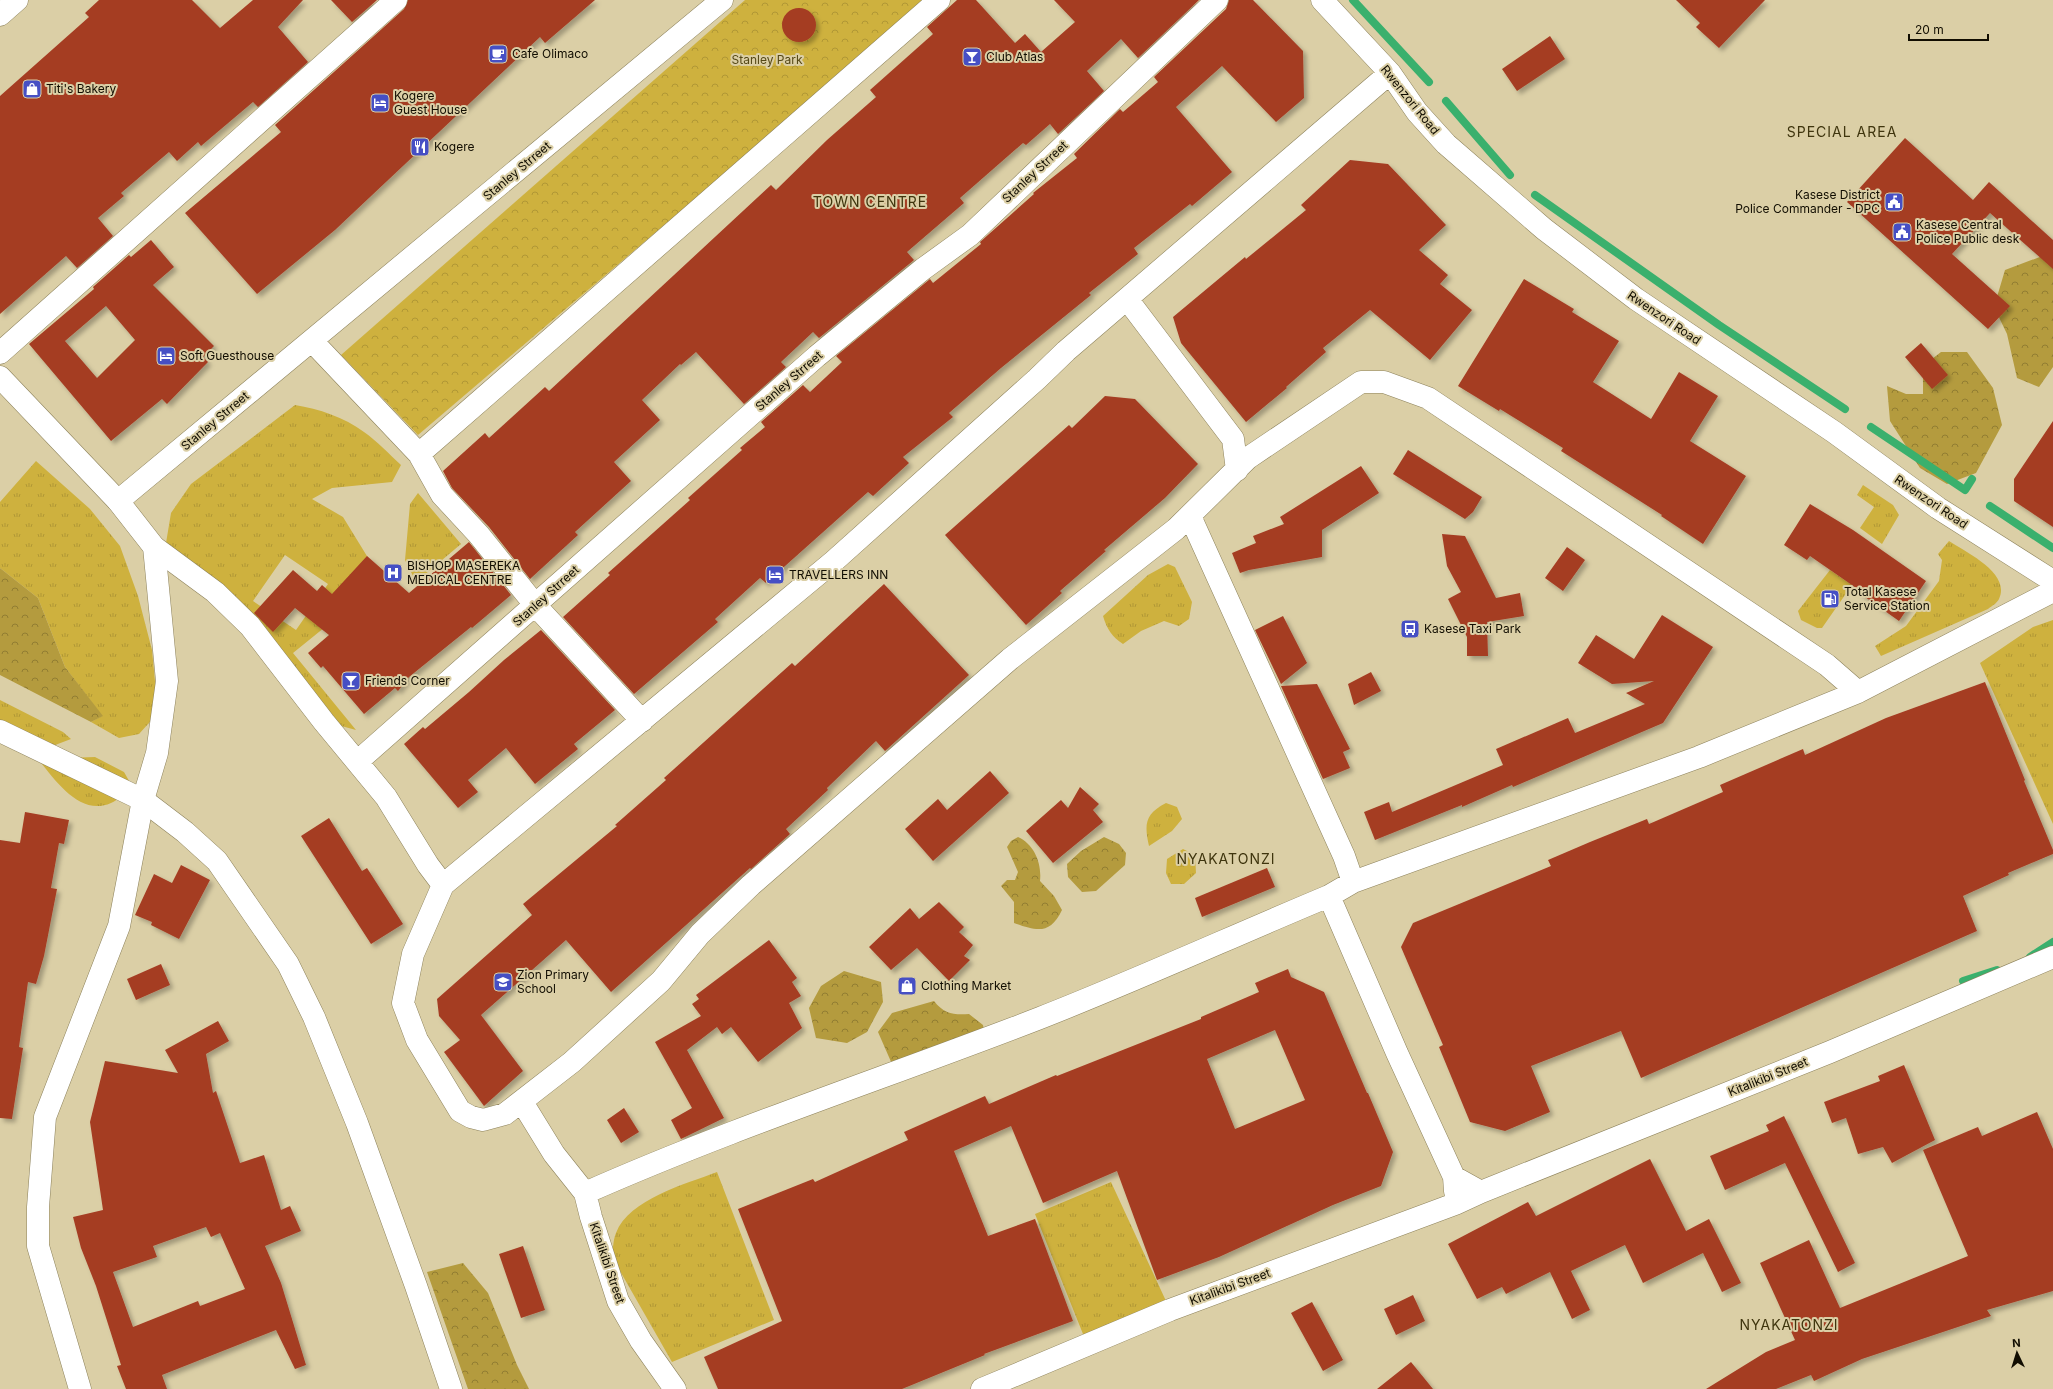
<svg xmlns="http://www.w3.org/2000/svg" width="2053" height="1389" viewBox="0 0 2053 1389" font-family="Inter,sans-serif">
  <defs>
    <pattern id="grass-tufts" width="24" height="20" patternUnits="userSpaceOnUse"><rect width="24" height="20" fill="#ceb13e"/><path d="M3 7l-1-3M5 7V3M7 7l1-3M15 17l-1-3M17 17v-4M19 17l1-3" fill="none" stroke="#b09735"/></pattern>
    <pattern id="forest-crowns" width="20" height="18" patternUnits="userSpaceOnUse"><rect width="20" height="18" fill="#b49b3e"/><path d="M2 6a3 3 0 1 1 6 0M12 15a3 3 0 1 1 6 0" fill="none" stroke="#917d32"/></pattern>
    <pattern id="park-crowns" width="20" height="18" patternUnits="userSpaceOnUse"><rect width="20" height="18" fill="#ceb13e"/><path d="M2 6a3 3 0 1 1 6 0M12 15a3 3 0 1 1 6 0" fill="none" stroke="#b09735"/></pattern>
    <filter id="shadow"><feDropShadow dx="3.5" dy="3.5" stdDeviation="2" flood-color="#0004"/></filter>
  </defs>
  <rect width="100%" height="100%" fill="#dbcfa6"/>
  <path fill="url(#grass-tufts)" fill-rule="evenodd" d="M295 405C319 409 344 417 364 432 377 441 389 454 401 465L392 482 332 488 312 499 343 517 370 561 377 585 293 653 356 730 334 724 165 549 171 513 191 484ZM285 555 328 584 296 630 253 601Z
    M36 461 90 509 120 546 138 596 152 650 158 713 139 734 119 738 91 722 102 716 65 667 38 598 0 568V502Z
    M1863 485 1893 505 1899 515 1882 544 1860 528 1874 507 1857 495Z
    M418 493 461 544 416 582 405 560 410 504Z
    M1949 541C1967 553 2011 573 1999 599 1997 603 1992 606 1988 609L1881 656 1875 646 1906 626 1939 581 1942 560 1938 554Z
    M1168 564 1175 567 1192 602 1189 619 1179 626 1164 621 1141 631 1123 644C1112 637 1107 629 1103 616L1148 575Z
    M1830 570 1852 585 1822 628H1817L1801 620 1798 611Z
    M2053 620V824L1980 663 2033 627Z
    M0 700 63 732 71 739 42 750 0 740Z
    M95 757 124 772 132 786C126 792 118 800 111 803 80 817 55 780 38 759Z
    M1166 803 1177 807 1182 819 1172 831 1149 846C1144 824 1145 814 1166 803Z
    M1183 849 1195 855 1196 873 1184 884H1171L1166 873 1167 859Z
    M717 1172 774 1320 672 1362 612 1257C613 1250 613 1240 616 1233 629 1199 686 1184 717 1172Z
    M1111 1182 1172 1314 1091 1354 1035 1214Z"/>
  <path fill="url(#forest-crowns)" d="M2053 252V367L2039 387 2017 378 2007 334 1994 307 2005 270Z
    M1941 352H1967L1993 388 2002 425 1976 473 1947 484 1920 468 1890 421 1887 386 1906 394H1923V366Z
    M0 568 38 598 65 667 103 716 91 722 0 675Z
    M1018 837C1034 844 1042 863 1040 881L1054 896 1062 910C1050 935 1037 931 1014 923V902L1001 886 1007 880H1015L1018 872 1007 847 1011 841Z
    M1104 837 1119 844 1126 853 1125 865 1096 891 1082 892 1068 877 1067 864 1081 851Z
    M844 971 881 982 883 1002 867 1032 847 1043 816 1038 809 1008 821 986Z
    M934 1001C944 1014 954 1015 969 1014L983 1025 986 1040 892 1064 878 1032 892 1013Z
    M463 1263 488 1293 517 1365 529 1389H468L427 1272Z"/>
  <path fill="url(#park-crowns)" d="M745 0H928L418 435 341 355Z"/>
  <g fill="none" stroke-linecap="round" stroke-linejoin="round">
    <path stroke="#3ab06d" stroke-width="8" d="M1353 0 1429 82
      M1446 101 1510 175
      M1535 195 1719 325 1845 409
      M1871 427 1965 490 1972 479
      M1990 506 2053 548
      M2030 957 2053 942
      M1963 981 1997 970"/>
  </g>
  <path fill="#a53c23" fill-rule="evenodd" filter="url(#shadow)" d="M99 0H192L220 28 253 0H303L278 27 308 62 258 107 253 102 201 146 198 142 177 161 169 152 121 193 124 196 98 218 113 236 77 268 66 256 0 314V96L89 17 85 13Z
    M331 0H377L352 22Z
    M408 0H595L545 43 540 37 335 230 257 294 185 213 281 132 275 125 404 9Z
    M957 0H976L1015 43 1025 34 1041 52 1075 22 1054 0H1199L1138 58 1121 39 1087 71 1104 91 1058 134 1050 124 1026 145 1023 143 960 198 964 203 907 252 914 260 819 338 813 332 781 362 786 367 744 404 696 352 681 365 680 364 642 400 660 420 614 462 631 481 575 532 578 535 530 579 489 527 452 488 443 471 485 433 489 438 545 387 549 391 771 185 776 190 827 140 876 97 870 90 933 34 927 27Z
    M1229 0H1253L1303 51 1304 98 1276 122 1222 66 1176 107 1232 172 1192 206 1190 204 1134 248 1138 254 1089 293 1091 295 1001 368 949 413 953 417 903 457 909 463 873 496 868 492 766 583 760 578 715 619 718 622 634 694 563 617 610 575 608 573 690 500 688 498 742 450 740 448 765 427 761 422 803 385 810 392 842 362 836 356 930 279 933 283 981 244 980 242 1034 194 1033 193 1077 158 1074 154 1120 109 1123 112 1158 82 1154 77 1226 9Z
    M1676 0H1765L1719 48 1696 27 1700 23Z
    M782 25a17 17 0 1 1 34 0a17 17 0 1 1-34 0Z
    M1550 36 1565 59 1517 91 1502 69Z
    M1905 138 1973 200 1989 182 2053 240V269L1990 213 1952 254 2010 306 1988 329 1847 202Z
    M1350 160 1388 164 1446 225 1419 250 1448 275 1440 284 1472 310 1430 360 1370 310 1323 348 1326 352 1286 387 1287 388 1246 422 1181 343 1173 317 1245 257 1246 259 1306 210 1301 205Z
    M151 240 174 267 153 285 214 346 203 357 208 362 167 404 162 399 111 441 29 344 94 289 93 287 129 255 131 257ZM106 306 135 340 97 378 65 341Z
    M1524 279 1574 309 1572 312 1619 341 1593 382 1651 419 1679 372 1718 396 1690 441 1746 476 1703 544 1661 516 1662 515 1561 451 1563 448 1500 409 1499 411 1458 386Z
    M1921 343 1948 375 1932 389 1905 357Z
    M1105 396 1135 399 1198 464 1165 498 1104 550 1106 551 1060 591 1062 593 1026 625 945 535 1069 425 1072 428Z
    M2053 421V527L2014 501V479Z
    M1408 450 1482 497 1473 512 1465 519 1393 474Z
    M1361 466 1379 493 1322 530V557L1249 570 1240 573 1232 553 1256 543 1253 536 1284 524 1280 517Z
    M1810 504 1853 530 1926 581 1899 621 1858 592 1859 590 1810 556 1807 560 1784 545Z
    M1442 534 1465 536 1496 598 1520 593 1524 616 1487 622 1488 656H1467V637L1448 599 1461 592 1447 566Z
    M469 542 511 595 472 628 471 627 409 677 398 691 395 688 364 714 323 666 321 668 308 653 329 635 295 608 273 632 254 613 293 570 317 591 322 585 332 594 367 556 409 593Z
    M1567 547 1585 560 1563 591 1545 578Z
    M884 584 969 675 885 751 876 741 827 788 828 790 786 829 790 834 751 869 750 868 611 992 566 940 481 1015 523 1071 484 1106 444 1052 460 1040 439 1016 437 999 532 915 523 904 617 826 615 825 666 780 664 778 792 663 795 666Z
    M1662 615 1713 647 1663 723 1513 787 1512 785 1462 807V805L1375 840 1364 812 1389 802 1392 812 1503 765 1496 749 1568 718 1575 733 1645 704 1626 693 1654 681 1612 684 1578 663 1596 635 1634 659Z
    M1283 616 1307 663 1281 684 1255 630Z
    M541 630 615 710 574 744 578 749 535 784 506 748 468 780 478 792 458 808 404 744 423 727 425 729 469 692 504 660Z
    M1371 672 1381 691 1354 705 1348 684Z
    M1985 682 2025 780 2024 781 2053 850V854L2008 873 2009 875 1963 896 1977 931 1641 1078 1621 1031 1531 1066 1550 1112 1505 1131 1470 1122 1439 1047 1443 1045 1401 947 1413 923 1551 866 1548 860 1590 842 1647 819 1649 824 1723 792 1720 785 1803 749 1805 755 1886 718Z
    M1317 684 1350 749 1343 752 1350 768 1323 779 1281 686Z
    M990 771 1009 793 933 861 905 829 938 799 947 810Z
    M1080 787 1099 804 1093 810 1103 822 1053 863 1026 831 1061 800 1068 808Z
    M25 812 69 820 64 844 59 843 51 888 57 889 44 956 36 984 28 982 19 1047 23 1048 12 1119 0 1118V840L20 843Z
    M329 818 362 871 367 868 403 924 371 944 301 836Z
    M181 865 210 880 179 939 151 925 152 922 135 915 154 874 172 883Z
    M1267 868 1275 887 1202 917 1195 898Z
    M939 902 964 927 959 932 973 945 964 956 970 960 949 981 917 948 891 970 869 947 910 908 919 919Z
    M769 940 797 978 792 982 801 996 789 1003 802 1028 758 1062 731 1027 722 1034 717 1027 687 1050 724 1118 681 1139 671 1120 692 1108 655 1042 701 1016 692 1004 699 999 696 995Z
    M161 964 170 985 136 1000 127 979Z
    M1288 969 1291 977 1324 992 1367 1093H1368L1393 1152 1381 1186 1333 1205 1219 1257 1157 1280 1117 1171 1043 1203 1011 1126 954 1151 988 1236 1035 1219 1073 1321 984 1354 985 1355 902 1389H718L704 1357 782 1321 738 1209 813 1179 815 1182 908 1140 904 1132 985 1096 989 1104 1056 1075 1057 1076 1201 1019V1017L1259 992 1255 983ZM1275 1030 1305 1100 1235 1129 1207 1059Z
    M218 1021 229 1041 206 1054 213 1093 216 1091 240 1163 264 1155 281 1210 290 1206 301 1231 265 1246 281 1283 306 1365 295 1369 276 1330 162 1375 167 1389H126L117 1366 121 1365 96 1286 81 1248 73 1217 103 1210 90 1122 105 1061 178 1073 165 1050ZM206 1227 211 1237 220 1233 245 1289 200 1306 198 1301 133 1327 113 1272 157 1257 153 1246Z
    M1904 1065 1935 1140 1892 1163 1883 1147 1858 1154 1846 1118 1832 1123 1824 1102 1880 1081 1878 1076Z
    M624 1108 639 1132 621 1143 607 1120Z
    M2037 1112 2053 1149V1291L1987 1310 1991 1316 1862 1359 1814 1381 1811 1375 1776 1389H1706L1766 1352 1795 1340 1760 1263 1809 1240 1840 1308 1968 1256 1923 1150 1978 1127 1982 1136Z
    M1784 1116 1855 1263 1838 1272 1785 1163 1725 1190 1710 1156 1769 1131 1766 1125Z
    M1650 1159 1686 1231 1709 1219 1741 1283 1722 1292 1703 1253 1643 1283 1625 1245 1571 1271 1590 1310 1572 1319 1550 1272 1506 1294 1502 1287 1477 1299 1448 1244 1528 1202 1536 1216Z
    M523 1246 545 1310 521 1318 499 1254Z
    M1413 1295 1425 1321 1396 1335 1384 1309Z
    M1312 1302 1343 1360 1323 1371 1291 1313Z
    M1411 1362 1433 1389H1377Z"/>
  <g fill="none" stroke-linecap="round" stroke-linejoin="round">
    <defs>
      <path id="street" d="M1322 0 1390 73 1417 112 1446 144 1544 229 1636 299 1834 432 1938 508 2053 581
        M1390 73 1066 351 1037 379 834 561 443 885 413 954 403 1003 417 1040 460 1111 471 1117 483 1120 505 1114 572 1062 661 981 700 934 751 885 1010 659 1176 529 1248 458 1361 382H1384L1428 398 1827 665 1858 692
        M1127 299 1233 439 1237 470
        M312 341 419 454 939 0
        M0 353 396 0
        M419 454 442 495 479 535 536 606 642 721
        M118 501 722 0
        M1190 516 1344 856 1353 882
        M154 547 215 592 250 626 324 722 386 797 428 865 443 885
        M0 731 143 800 185 832 217 861 288 964 314 1017 357 1123 416 1286 451 1389
        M358 761 817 356 923 269 970 235 1217 0
        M1329 896 1397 1053 1454 1177 1455 1191
        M522 1102 554 1154 585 1193 591 1217 618 1301 641 1341 675 1389
        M1454 1177 1481 1192 1830 1052 2053 957
        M585 1193C734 1127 888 1077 1040 1018 1137 980 1233 936 1329 896L1353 882 1699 757 1858 692 2053 591
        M982 1389 1170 1310 1455 1204 1481 1192"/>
      <path id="secondary" d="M0 15 17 0
        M0 377 118 501 154 547 167 681 157 753 143 800 119 926 45 1117 38 1207V1246L80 1389"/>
    </defs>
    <use href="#street" stroke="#8d825b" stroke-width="23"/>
    <use href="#secondary" stroke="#8d825b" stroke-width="23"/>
    <use href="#street" stroke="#fff" stroke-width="22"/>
    <use href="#secondary" stroke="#fff" stroke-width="22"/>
  </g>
  <defs>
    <symbol id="cafe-square" viewBox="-11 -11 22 22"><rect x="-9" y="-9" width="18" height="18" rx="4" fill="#464fc4" stroke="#dbcfa6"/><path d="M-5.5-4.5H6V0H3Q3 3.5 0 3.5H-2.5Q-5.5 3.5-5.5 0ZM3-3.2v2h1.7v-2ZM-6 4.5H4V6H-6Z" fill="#fff"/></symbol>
    <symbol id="bar-square" viewBox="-11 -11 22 22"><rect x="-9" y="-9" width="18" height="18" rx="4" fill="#464fc4" stroke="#dbcfa6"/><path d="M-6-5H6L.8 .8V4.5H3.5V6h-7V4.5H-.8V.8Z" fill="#fff"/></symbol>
    <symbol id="shop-square" viewBox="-11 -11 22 22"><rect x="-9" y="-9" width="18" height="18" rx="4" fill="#464fc4" stroke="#dbcfa6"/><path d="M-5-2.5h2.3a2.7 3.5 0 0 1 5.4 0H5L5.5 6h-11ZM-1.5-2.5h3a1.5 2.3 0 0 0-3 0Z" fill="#fff"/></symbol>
    <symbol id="hotel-square" viewBox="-11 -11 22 22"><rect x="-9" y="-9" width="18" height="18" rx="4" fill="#464fc4" stroke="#dbcfa6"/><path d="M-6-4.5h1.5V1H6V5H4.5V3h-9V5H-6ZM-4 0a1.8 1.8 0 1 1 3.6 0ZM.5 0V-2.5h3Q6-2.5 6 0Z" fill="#fff"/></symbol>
    <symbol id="restaurant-square" viewBox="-11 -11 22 22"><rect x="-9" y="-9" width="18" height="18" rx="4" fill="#464fc4" stroke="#dbcfa6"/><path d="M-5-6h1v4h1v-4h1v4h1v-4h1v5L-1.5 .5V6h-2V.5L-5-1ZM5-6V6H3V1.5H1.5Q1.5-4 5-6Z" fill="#fff"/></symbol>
    <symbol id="civic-square" viewBox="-11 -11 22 22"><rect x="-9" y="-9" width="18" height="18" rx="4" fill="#464fc4" stroke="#dbcfa6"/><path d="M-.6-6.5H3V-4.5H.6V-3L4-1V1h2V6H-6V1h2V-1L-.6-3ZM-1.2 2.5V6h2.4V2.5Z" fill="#fff"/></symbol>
    <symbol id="hospital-square" viewBox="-11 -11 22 22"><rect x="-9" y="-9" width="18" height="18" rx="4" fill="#464fc4" stroke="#dbcfa6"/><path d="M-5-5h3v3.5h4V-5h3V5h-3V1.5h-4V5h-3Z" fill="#fff"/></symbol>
    <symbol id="fuel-square" viewBox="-11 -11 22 22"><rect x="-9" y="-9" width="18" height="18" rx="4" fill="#464fc4" stroke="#dbcfa6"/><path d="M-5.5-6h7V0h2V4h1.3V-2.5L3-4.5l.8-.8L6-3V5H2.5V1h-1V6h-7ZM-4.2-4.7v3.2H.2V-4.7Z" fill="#fff"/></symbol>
    <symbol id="bus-square" viewBox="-11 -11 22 22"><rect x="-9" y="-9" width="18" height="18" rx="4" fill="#464fc4" stroke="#dbcfa6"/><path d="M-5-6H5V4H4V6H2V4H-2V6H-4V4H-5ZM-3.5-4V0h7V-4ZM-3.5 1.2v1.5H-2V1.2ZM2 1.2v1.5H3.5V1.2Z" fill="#fff"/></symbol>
    <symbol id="school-square" viewBox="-11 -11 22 22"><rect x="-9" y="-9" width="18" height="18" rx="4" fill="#464fc4" stroke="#dbcfa6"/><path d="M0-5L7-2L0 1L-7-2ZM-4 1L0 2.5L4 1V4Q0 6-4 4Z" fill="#fff"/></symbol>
  </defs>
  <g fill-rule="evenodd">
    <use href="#cafe-square" x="487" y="43" width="22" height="22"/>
    <use href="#bar-square" x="961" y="46" width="22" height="22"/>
    <use href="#shop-square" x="21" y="78" width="22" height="22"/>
    <use href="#hotel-square" x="369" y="92" width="22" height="22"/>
    <use href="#restaurant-square" x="409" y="136" width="22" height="22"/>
    <use href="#civic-square" x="1883" y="191" width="22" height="22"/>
    <use href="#civic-square" x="1891" y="221" width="22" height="22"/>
    <use href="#hotel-square" x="155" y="345" width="22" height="22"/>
    <use href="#hospital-square" x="382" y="562" width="22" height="22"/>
    <use href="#hotel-square" x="764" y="564" width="22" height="22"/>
    <use href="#fuel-square" x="1819" y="588" width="22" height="22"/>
    <use href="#bus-square" x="1399" y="618" width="22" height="22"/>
    <use href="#bar-square" x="340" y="670" width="22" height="22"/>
    <use href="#school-square" x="492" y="971" width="22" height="22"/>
    <use href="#shop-square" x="896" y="975" width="22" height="22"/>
  </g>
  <g text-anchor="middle" stroke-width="4" stroke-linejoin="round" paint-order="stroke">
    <g font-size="12" fill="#110d01" stroke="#dbcfa6" text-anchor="start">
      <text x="512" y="58">Cafe Olimaco</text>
      <text x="986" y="61">Club Atlas</text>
      <text x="46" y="93">Titi's Bakery</text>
      <text x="394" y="100">Kogere<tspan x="394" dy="14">Guest House</tspan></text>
      <text x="434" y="151">Kogere</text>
      <text x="1880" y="199" text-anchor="end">Kasese District<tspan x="1880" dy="14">Police Commander - DPC</tspan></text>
      <text x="1916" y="229">Kasese Central<tspan x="1916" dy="14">Police Public desk</tspan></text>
      <text x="180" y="360">Soft Guesthouse</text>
      <text x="407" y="570">BISHOP MASEREKA<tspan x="407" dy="14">MEDICAL CENTRE</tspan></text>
      <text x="789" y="579">TRAVELLERS INN</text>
      <text x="1844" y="596">Total Kasese<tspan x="1844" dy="14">Service Station</tspan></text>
      <text x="1424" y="633">Kasese Taxi Park</text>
      <text x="365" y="685">Friends Corner</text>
      <text x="517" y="979">Zion Primary<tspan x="517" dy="14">School</tspan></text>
      <text x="921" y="990">Clothing Market</text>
    </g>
    <g font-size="12" fill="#554816" stroke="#dbcfa6">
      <text x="767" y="64">Stanley Park</text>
    </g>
    <g font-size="12" fill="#110d01" stroke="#dbcfa6">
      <text transform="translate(1410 100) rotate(51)" y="4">Rwenzori Road</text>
      <text transform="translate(517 171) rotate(-40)" y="4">Stanley Strreet</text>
      <text transform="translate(1035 172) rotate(-43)" y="4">Stanley Strreet</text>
      <text transform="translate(1664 318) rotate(34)" y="4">Rwenzori Road</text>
      <text transform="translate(789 381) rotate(-41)" y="4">Stanley Strreet</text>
      <text transform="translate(215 421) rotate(-40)" y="4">Stanley Strreet</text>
      <text transform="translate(1931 502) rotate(34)" y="4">Rwenzori Road</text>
      <text transform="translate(546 596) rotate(-42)" y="4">Stanley Strreet</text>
      <text transform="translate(1768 1077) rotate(-22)" y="4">Kitalikibi Street</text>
      <text transform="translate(607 1263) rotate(71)" y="4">Kitalikibi Street</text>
      <text transform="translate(1230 1287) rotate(-20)" y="4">Kitalikibi Street</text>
    </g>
    <g font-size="14" letter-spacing="1" fill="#3f350e" stroke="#dbcfa6">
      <text x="1842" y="137">SPECIAL AREA</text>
      <text x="870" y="207">TOWN CENTRE</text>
      <text x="1226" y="864">NYAKATONZI</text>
      <text x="1789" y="1330">NYAKATONZI</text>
    </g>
  </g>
  <g transform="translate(2017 1353) rotate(356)" stroke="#dbcfa6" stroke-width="3" paint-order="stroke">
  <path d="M0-3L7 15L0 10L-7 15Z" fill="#110d01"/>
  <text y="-6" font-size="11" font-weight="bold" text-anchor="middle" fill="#110d01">N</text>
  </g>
  <path d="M1909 34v6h79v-6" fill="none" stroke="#110d01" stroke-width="2"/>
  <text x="1915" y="34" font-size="12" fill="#110d01" stroke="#dbcfa6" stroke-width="3" paint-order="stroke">20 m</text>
</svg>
